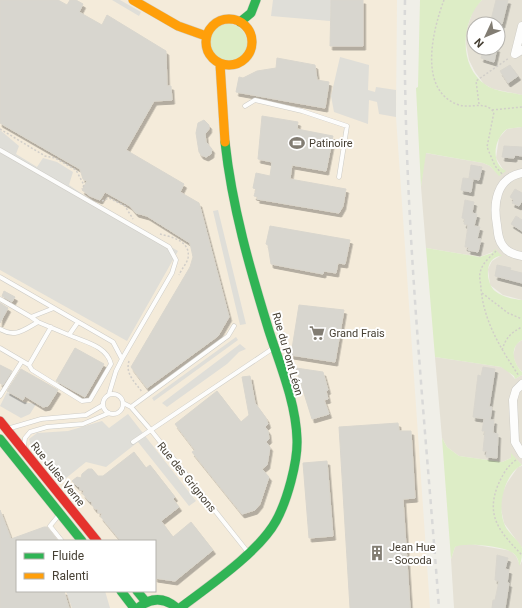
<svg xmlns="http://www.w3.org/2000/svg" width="522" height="608" viewBox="0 0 522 608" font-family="Roboto,sans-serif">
  <defs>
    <filter id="shadow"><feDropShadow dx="2.5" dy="4" stdDeviation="0" flood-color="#0004"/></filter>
  </defs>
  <rect width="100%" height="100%" fill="#f0efe8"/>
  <path fill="#e5e1d5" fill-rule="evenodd" d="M482 0H522V95L493 89 484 84 475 72 469 60 466 44V31L474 8ZM474 24H498V48H474Z
    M522 127V300L503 295 490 285 488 269 492 261 500 256 495 251 480 257 426 248 421 187 425 153 483 163 490 166 496 172 504 171 496 158 499 138 507 129Z
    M522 340V372L517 366 513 356 516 344Z
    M435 357 501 367 506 369 515 379 522 375V465L511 454V458L502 462 459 456 447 447 442 438Z
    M522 466V548L504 523 501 509V496L507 483 518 467Z
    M459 544H471L511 551 516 556 520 565 522 561V608H454L451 559 455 547Z"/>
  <path fill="#f4ebda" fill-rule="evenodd" d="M0 0H397L396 117 430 608H0ZM17 541H155V591H17Z"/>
  <path fill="#ddedc6" d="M420 0H482C461 21 458 67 486 85 496 92 510 92 522 95V127L507 129C494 138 490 163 506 171L499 176 490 166 483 163 426 153 421 187 416 88 418 87Z
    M209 43a19 19 0 1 1 38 0a19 19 0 1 1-38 0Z
    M426 248 480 257 492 253 495 249 502 256C484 256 485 282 495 291 502 297 513 299 522 300V340C509 347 513 363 522 372V375L515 379 514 376 501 367 435 357Z
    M442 438 447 447 459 456 502 462 511 458V453L522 465C505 473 497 505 504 523 507 533 519 540 522 548 522 553 522 562 519 566 519 561 517 556 513 553 504 546 464 542 455 547L451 559Z"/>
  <path fill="#dfded8" d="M112 0H120L141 12 139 16Z
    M273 0H331L330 21 271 16Z
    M340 57 369 65 368 90 375 92 376 87 396 90V117L379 114 377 102 369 100 368 124 334 112 331 96Z
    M0 130 19 146 16 154 37 167 43 158 57 162 73 172 69 185 100 206 178 251 127 341 0 270Z
    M218 210 246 324 240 325 213 211Z
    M236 337 238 340 154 401 152 398Z
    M240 344 246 349 239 352 227 364 167 407 162 403Z
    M7 392 23 402 36 404 30 414 21 418 0 406Z
    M128 414 196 501 189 506 138 442 106 467 86 462 60 483 32 449 29 439 37 433 68 431 102 421 109 428Z
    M66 591H105L110 608H72Z"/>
  <path fill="#d8d6cf" stroke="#d9d6ce" filter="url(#shadow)" d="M0 0H58L67 5 70 0H76L83 4 79 12 102 25 107 15 166 51 167 86H171L172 100 154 101 126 150 184 184 180 192 199 203 229 317 218 336 147 388 131 367 190 267 193 257 190 243 147 216 136 213 130 206 105 192 100 200 90 196 82 190 87 181 83 179 80 169 0 123Z
    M331 0H363V46H330Z
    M496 0H508L502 24H490Z
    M484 48H497L494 62 481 58Z
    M277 58 315 65 317 80 329 82 325 108 236 92 239 77 243 78 257 71 276 68Z
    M510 65 518 76 508 83 500 71Z
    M262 116 298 122 297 129 333 136 326 171 292 165 290 179 346 189 343 206 339 213 257 199 258 197 254 196 256 189 253 188 256 173 270 176 272 162 258 159Z
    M204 120 209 125V129L205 134 206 142 212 149 211 154 206 157 201 155 199 152 196 133 198 123Z
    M504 146 522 147V156L515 155 514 158 502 157Z
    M471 165 482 167 479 180 469 178Z
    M463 178 473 179 471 192 461 190Z
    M515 189 522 193V201L519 206 512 203 514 200 510 197Z
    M465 200 474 202 472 213 477 214 474 226 480 227 477 239H481L478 252 468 250 469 247H465L468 225 464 224 465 219 462 218Z
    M516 216 522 220V231L511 224Z
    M270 226 350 240 345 264 338 263 336 273 324 271 323 274 271 264 268 245 266 244Z
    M497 265 511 268 510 270 522 273V283L495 276Z
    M4 291 15 297 12 302 2 296Z
    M0 303 8 308 0 323Z
    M299 305 344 310 335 362 291 355Z
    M75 348 104 364 85 397 56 381Z
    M0 365 12 371 3 385 0 383Z
    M483 367 495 369 489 407H492L490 420H494L493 433 498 434 497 458 486 457 487 451H483L485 431H482L484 419H486L473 417 478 375 481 376Z
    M296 368 323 372 328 390 326 391 328 399 324 400 329 414 312 419Z
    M21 369 58 390 48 406 43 407 25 396 23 400 7 391Z
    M250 376 255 403 266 418 268 424 265 427 268 431 269 439 266 442 270 447 267 465 262 469 269 477 260 504 255 510 242 514 192 452 195 450 175 424 217 391 241 422 249 415 242 377Z
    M398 423 399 431H411L415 498 403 499 410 608H350L339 427Z
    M134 452 146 468 150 465 175 497 173 499 179 507 161 521 173 537 191 522 213 550 175 581 155 578V541H121L101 517 102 513H98V509H95L92 505V502L89 501 83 494 84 490H80V487L77 486 72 481 77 477 81 478 82 474 88 469H92L98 476H103Z
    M327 461 333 536 309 538 303 463Z
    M0 510 11 539 44 527H47L58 541H17V591H64L69 608H0Z
    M497 555 508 558 505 569 509 570 507 583H509L505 608H492L493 600H495L499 581 495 580Z"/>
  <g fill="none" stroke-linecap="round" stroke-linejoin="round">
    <defs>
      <path id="lane" d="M245 106 255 100 302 111 347 126 339 177
        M0 150 169 247 176 260 172 273 122 359
        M0 277 113 342 122 359 116 371 109 394
        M0 299 31 317 54 308
        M31 317 38 322 69 335 78 322
        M0 329C15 338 24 330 38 322
        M0 348 29 365 51 327
        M29 365 32 370 82 401 90 400 111 364C107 346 85 342 69 335
        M103 404a10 10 0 1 1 20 0a10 10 0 1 1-20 0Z
        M0 396 22 361
        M123 403 131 407 150 429 247 551
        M131 407 228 336 234 326
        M7 429 41 419 86 415 103 405
        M133 442 272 349
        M24 446 25 438 30 432 47 427 83 424 109 413
        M59 515 50 526 62 541"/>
      <path id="street" d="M522 26 515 54 522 50
        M522 173C496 178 493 204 497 225 498 233 498 240 503 246 507 252 515 255 522 256
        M522 384 516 390 513 400 515 442 522 454"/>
      <path id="fast" d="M240 22 251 13 256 0
        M0 439 82 541
        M121 591 134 608
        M137 591 146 602
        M138 608C151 597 164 597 177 608
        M180 608C209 586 259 552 276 521 287 501 298 462 297 439 296 403 280 365 269 331 250 269 232 207 225 142"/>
      <path id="slow" d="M133 0 178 26 206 36
        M206 42a23 23 0 1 1 46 0a23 23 0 1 1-46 0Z
        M220 64 225 142"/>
      <path id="jam" d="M0 421 97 541"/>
    </defs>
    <use href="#lane" stroke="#ceccc6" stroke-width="5"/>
    <use href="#street" stroke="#ceccc6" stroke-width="9"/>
    <use href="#fast" stroke="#d2cec0" stroke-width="10"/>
    <use href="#slow" stroke="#d2cec0" stroke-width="10"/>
    <use href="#jam" stroke="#d2cec0" stroke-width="10"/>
    <path stroke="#d1cec9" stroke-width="1.5" stroke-dasharray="2 2" stroke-linecap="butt" d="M444 0C433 29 417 91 459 105 472 109 484 100 494 112L487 147 495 166 502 174
      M479 104 476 81 509 58
      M492 110 522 107
      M0 129 45 156 55 158 76 170 84 185 82 189
      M102 201 109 198 125 206 133 219
      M160 234C172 237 191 241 188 258 187 263 181 270 179 275
      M496 251C490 257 482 263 480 273 479 278 481 284 481 289 484 322 501 349 519 376
      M482 293 508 313 522 319
      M502 350C506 338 510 333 522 327
      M129 361C125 374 135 382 142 392
      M516 460C507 466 502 476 498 485 485 517 501 533 522 555"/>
    <use href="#lane" stroke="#fdfdfc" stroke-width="4"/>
    <use href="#street" stroke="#fdfdfc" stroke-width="8"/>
    <use href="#fast" stroke="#30b455" stroke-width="9"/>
    <use href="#slow" stroke="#ff9f0a" stroke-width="9"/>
    <use href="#jam" stroke="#e5322d" stroke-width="9"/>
    <path stroke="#d9d9d8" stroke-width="2.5" stroke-dasharray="5 5" stroke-linecap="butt" d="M405 0C402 203 424 406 439 608"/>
  </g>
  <defs>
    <symbol id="stadium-bare" viewBox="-9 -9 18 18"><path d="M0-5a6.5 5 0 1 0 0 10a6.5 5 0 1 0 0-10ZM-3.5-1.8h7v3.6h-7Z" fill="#827d73" stroke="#fff" stroke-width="2.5" paint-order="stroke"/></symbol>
    <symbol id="supermarket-bare" viewBox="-9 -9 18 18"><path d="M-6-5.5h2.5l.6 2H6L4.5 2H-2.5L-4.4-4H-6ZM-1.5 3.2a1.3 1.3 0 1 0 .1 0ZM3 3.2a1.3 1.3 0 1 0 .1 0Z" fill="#827d73" stroke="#fff" stroke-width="2.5" paint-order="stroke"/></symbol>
    <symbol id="building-bare" viewBox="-9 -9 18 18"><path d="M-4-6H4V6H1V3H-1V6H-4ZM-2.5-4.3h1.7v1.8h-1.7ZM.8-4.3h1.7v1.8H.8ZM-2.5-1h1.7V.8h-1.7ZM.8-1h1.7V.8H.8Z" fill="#827d73" stroke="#fff" stroke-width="2.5" paint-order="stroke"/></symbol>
  </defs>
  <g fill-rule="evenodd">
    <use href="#stadium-bare" x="286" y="132" width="22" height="22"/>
    <use href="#supermarket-bare" x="306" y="322" width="22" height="22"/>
    <use href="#building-bare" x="366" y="542" width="22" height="22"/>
  </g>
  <g text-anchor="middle" stroke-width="4" stroke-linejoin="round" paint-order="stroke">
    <g font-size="11" fill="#474034" stroke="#fff" text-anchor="start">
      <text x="309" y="147">Patinoire</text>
      <text x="329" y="337">Grand Frais</text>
      <text x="389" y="551">Jean Hue<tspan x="389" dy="13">- Socoda</tspan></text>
    </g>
    <g font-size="11" fill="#474034" stroke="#fff">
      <text transform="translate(288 354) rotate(74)" y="4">Rue du Pont Léon</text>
      <text transform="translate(58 474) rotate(51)" y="4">Rue Jules Verne</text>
      <text transform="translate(187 477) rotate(51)" y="4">Rue des Grignons</text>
    </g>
  </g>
  <rect x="16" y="540" width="140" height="52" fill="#ffffff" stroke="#b5b3ae"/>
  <rect x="24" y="553" width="20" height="6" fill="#30b455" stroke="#b5b3ae"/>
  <text x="52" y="560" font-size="12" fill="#474034">Fluide</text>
  <rect x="24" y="573" width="20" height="6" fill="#ff9f0a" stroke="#b5b3ae"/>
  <text x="52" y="580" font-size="12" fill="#474034">Ralenti</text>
  <g transform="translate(486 36) rotate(226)"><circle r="19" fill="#ffffff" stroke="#b5b3ae"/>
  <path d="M0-3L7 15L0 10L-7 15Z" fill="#827d73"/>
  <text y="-6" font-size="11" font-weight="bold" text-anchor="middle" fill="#474034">N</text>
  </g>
</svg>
